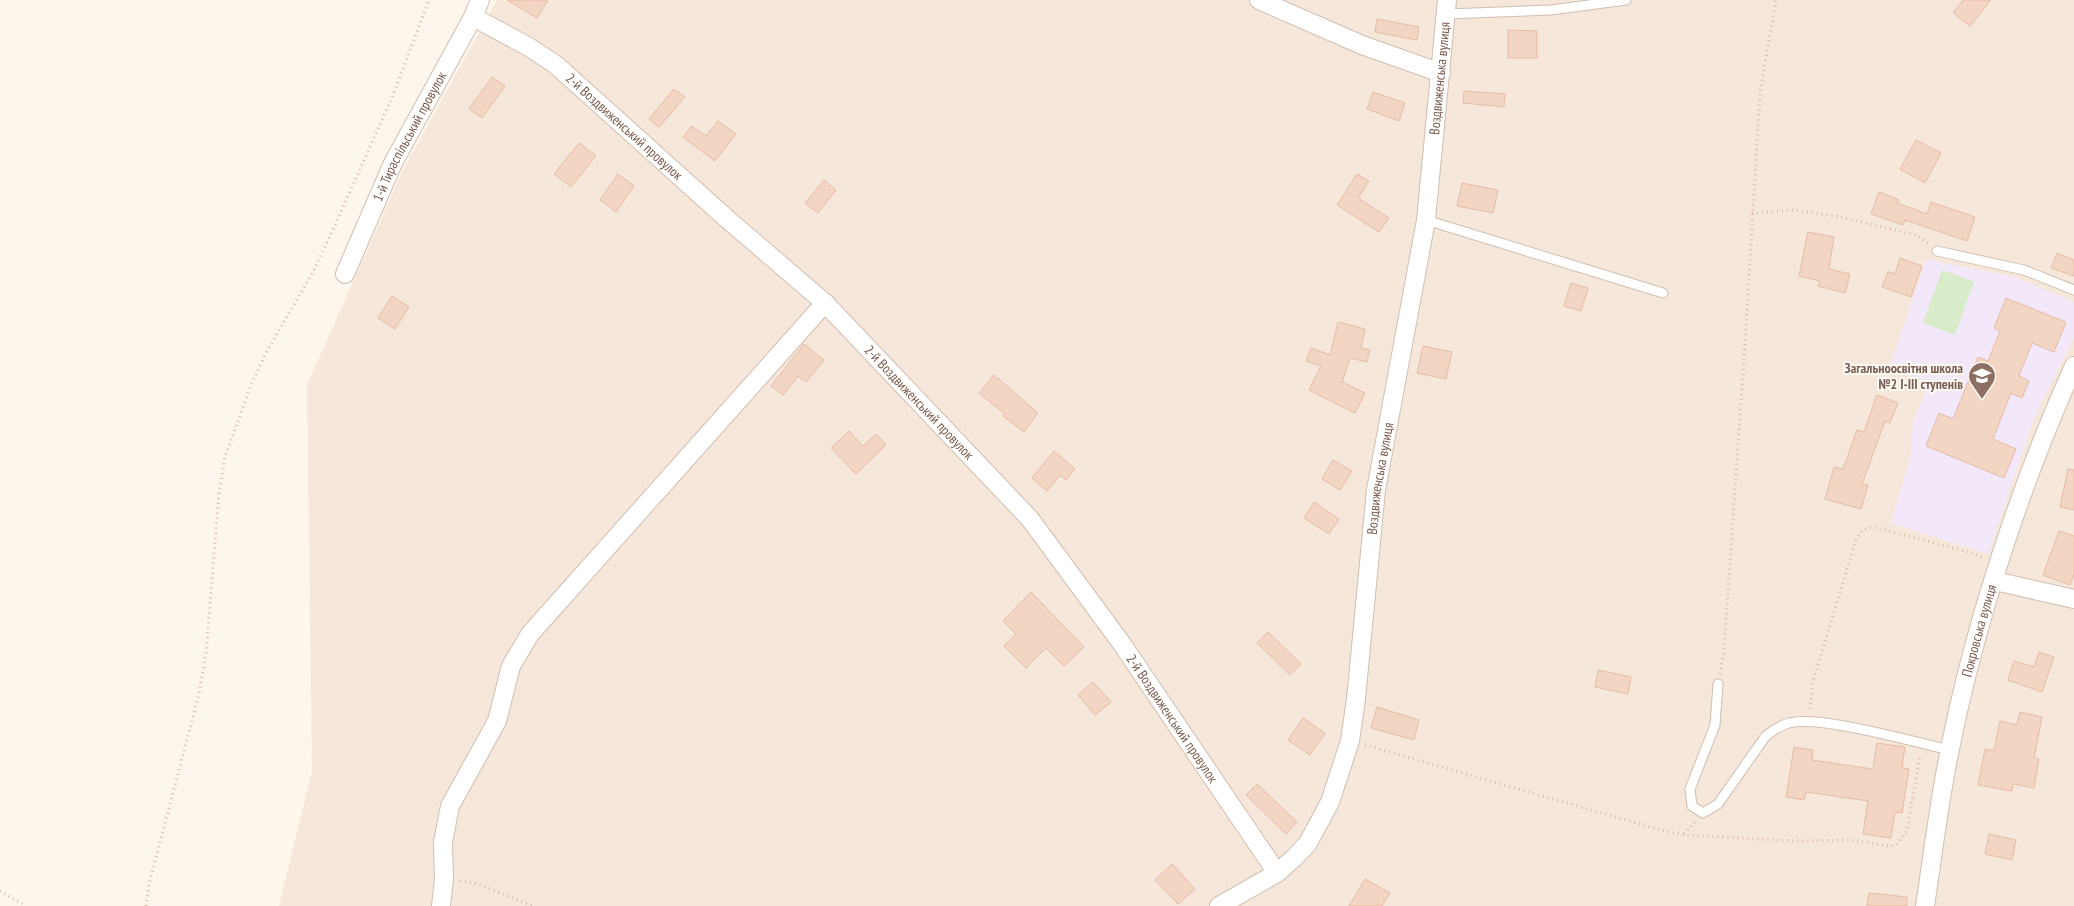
<svg xmlns="http://www.w3.org/2000/svg" width="2074" height="906" viewBox="0 0 2074 906" font-family="'PT Sans Narrow',sans-serif">
  <rect width="100%" height="100%" fill="#fdf6ec"/>
  <path fill="#f5e8da" d="M497 0H2074V906H279L312 771 307 385 403 170Z"/>
  <path fill="#f3e8fa" d="M1926 259 2015 277 2074 302V338L2036 413 1988 554 1891 523 1911 454 1913 422 1927 387 1891 363Z"/>
  <path fill="#d8ecc9" d="M1942 270 1974 281 1955 335 1923 323Z"/>
  <path fill="#f3d5c3" stroke="#e6bba3" d="M507 0H548L537 18Z
    M1963 0H1991L1970 26 1953 13Z
    M1377 19 1419 27 1417 40 1375 32Z
    M1508 30 1537 31V58H1508Z
    M492 77 505 86 482 118 469 109Z
    M674 89 685 97 659 127 649 119Z
    M1464 91 1505 94 1504 107 1463 103Z
    M1373 92 1405 103 1399 121 1367 109Z
    M718 121 736 134 715 161 683 137 692 126 706 136Z
    M1916 140 1941 153 1925 183 1900 169Z
    M579 143 596 156 571 187 554 174Z
    M618 174 634 186 616 212 600 200Z
    M1357 174 1369 181 1358 198 1389 218 1379 232 1337 205Z
    M824 180 836 190 818 213 805 203Z
    M1462 183 1498 190 1493 213 1457 206Z
    M1879 192 1899 200 1897 203 1927 214 1931 202 1975 217 1967 241 1905 220 1903 225 1871 214Z
    M1808 232 1834 237 1829 269 1850 274 1845 293 1818 286 1820 281 1799 276Z
    M2057 253 2074 260V276L2051 268Z
    M1900 258 1922 266 1911 297 1882 287 1888 272 1895 274Z
    M1571 283 1588 288 1581 311 1564 306Z
    M392 296 409 307 395 329 378 318Z
    M2006 298 2066 322 2054 352 2032 343 2019 376 2029 381 2022 398 2011 393 1993 439 2016 449 2004 478 1926 446 1939 413 1953 419 1978 357 1988 361 2000 331 1994 328Z
    M1338 322 1365 329 1361 348 1370 350 1367 362 1350 358 1342 382 1365 393 1355 413 1309 390 1321 366 1306 361 1311 348 1330 355Z
    M804 344 824 360 806 382 798 376 783 395 771 386Z
    M1423 346 1452 352 1446 379 1417 373Z
    M994 375 1038 413 1024 432 1003 416 1005 414 979 393Z
    M1877 395 1898 403 1890 423 1885 421 1862 484 1868 485 1861 509 1825 499 1834 467 1843 469 1857 430 1864 432Z
    M849 431 863 446 876 434 886 445 856 474 831 448Z
    M1054 451 1075 469 1066 480 1060 475 1047 491 1032 478Z
    M1333 460 1352 471 1340 490 1322 479Z
    M2068 469 2074 470V510L2060 507Z
    M1314 502 1339 519 1329 534 1304 518Z
    M2059 531 2074 536V574L2070 585 2043 575Z
    M1031 592 1084 647 1064 666 1046 648 1026 668 1004 646 1016 634 1003 621Z
    M1268 632 1301 664 1290 675 1257 643Z
    M2039 652 2054 657 2042 692 2008 680 2014 661 2034 667Z
    M1598 670 1631 677 1628 694 1595 687Z
    M1093 682 1111 702 1095 715 1078 695Z
    M1377 707 1419 720 1414 740 1371 728Z
    M2020 712 2042 717 2034 758 2039 759 2034 788 2013 784 2012 791 1978 785 1985 749 1994 751 2000 721 2017 725Z
    M1303 718 1325 733 1310 755 1288 740Z
    M1877 743 1905 747 1902 768 1909 769 1902 813 1895 812 1891 838 1863 834 1868 801 1806 792 1804 800 1786 797 1794 747 1813 750 1812 760 1873 769Z
    M1257 784 1297 822 1286 834 1246 795Z
    M1989 834 2016 840 2012 860 1985 854Z
    M1172 864 1195 889 1178 904 1155 880Z
    M1365 879 1390 893 1382 906H1349Z
    M1869 893 1907 897V906H1867Z"/>
  <g fill="none" stroke-linecap="round" stroke-linejoin="round">
    <defs>
      <path id="service" d="M1446 14 1551 10 1626 0
        M1426 220 1663 293
        M1937 251 2024 270 2074 290
        M1718 684 1715 725 1690 789 1692 806 1703 813 1718 804 1765 737C1772 731 1780 725 1789 723 1820 715 1914 742 1950 750"/>
      <g id="minor">
        <path d="M1259 0 1362 45 1441 73"/>
        <path id="s1" d="M473 17 529 47 556 65 726 218 825 303 1030 519 1122 644 1277 873"/>
        <path id="s2" d="M345 274 393 163 473 17 480 0"/>
        <path d="M1995 581 2074 599"/>
        <path d="M441 906 444 879 443 842 450 806 497 721 511 666 530 634 825 303"/>
        <path id="s3" d="M1219 906 1277 873 1294 858 1308 843 1330 802 1350 741 1356 699 1376 490 1426 220 1447 0"/>
        <path id="s4" d="M1925 906C1933 854 1939 801 1950 749 1975 623 2021 483 2074 366"/>
      </g>
    </defs>
    <use href="#service" stroke="#d1beb0" stroke-width="11"/>
    <use href="#minor" stroke="#d1beb0" stroke-width="20"/>
    <path stroke="#d9b8a5" stroke-width="3" stroke-dasharray="1 4" stroke-linecap="butt" d="M1752 213 1793 210 1841 217 1916 235 1929 244
      M1720 674 1724 650 1746 329 1760 92 1776 0
      M1810 709 1813 681 1856 540C1861 531 1864 528 1874 527L1972 553 1983 558
      M1365 745 1661 830 1684 835 1797 841 1851 840 1888 846 1896 845 1907 831 1920 755
      M1684 834 1695 822
      M460 881 478 884 532 906
      M0 891 26 906
      M146 906 149 884 199 694 206 653 219 493 225 457 251 385 267 351 313 272 336 223 393 95 429 0"/>
    <use href="#service" stroke="#fff" stroke-width="9"/>
    <use href="#minor" stroke="#fff" stroke-width="18"/>
  </g>
  <defs>
    <symbol id="school-pin" viewBox="-11 -11 22 30"><path d="M0 17L-7.5 6A9.5 9.5 0 1 1 7.5 6Z" fill="#8d6e63" stroke="#fffaf3"/><path d="M0-5L7-2L0 1L-7-2ZM-4 1L0 2.5L4 1V4Q0 6-4 4Z" fill="#fff"/></symbol>
  </defs>
  <g fill-rule="evenodd">
    <use href="#school-pin" x="1966" y="360" width="32" height="43"/>
  </g>
  <g text-anchor="middle" stroke-width="4" stroke-linejoin="round" paint-order="stroke">
    <g font-size="14" fill="#7a5c4d" stroke="#fffaf3">
      <text dy="5" stroke="none"><textPath href="#s3" startOffset="890">Воздвиженська вулиця</textPath></text>
      <text dy="5" stroke="none"><textPath href="#s1" startOffset="188">2-й Воздвиженський провулок</textPath></text>
      <text dy="5" stroke="none"><textPath href="#s2" startOffset="152">1-й Тираспільський провулок</textPath></text>
      <text dy="5" stroke="none"><textPath href="#s1" startOffset="592">2-й Воздвиженський провулок</textPath></text>
      <text dy="5" stroke="none"><textPath href="#s3" startOffset="485">Воздвиженська вулиця</textPath></text>
      <text dy="5" stroke="none"><textPath href="#s4" startOffset="281">Покровська вулиця</textPath></text>
      <text dy="5" stroke="none"><textPath href="#s1" startOffset="998">2-й Воздвиженський провулок</textPath></text>
    </g>
    <g font-size="14" font-weight="bold" fill="#785e54" stroke="#fffaf3" text-anchor="end">
      <text x="1963" y="373">Загальноосвітня школа<tspan x="1963" dy="16">№2 I-III ступенів</tspan></text>
    </g>
  </g>
</svg>
